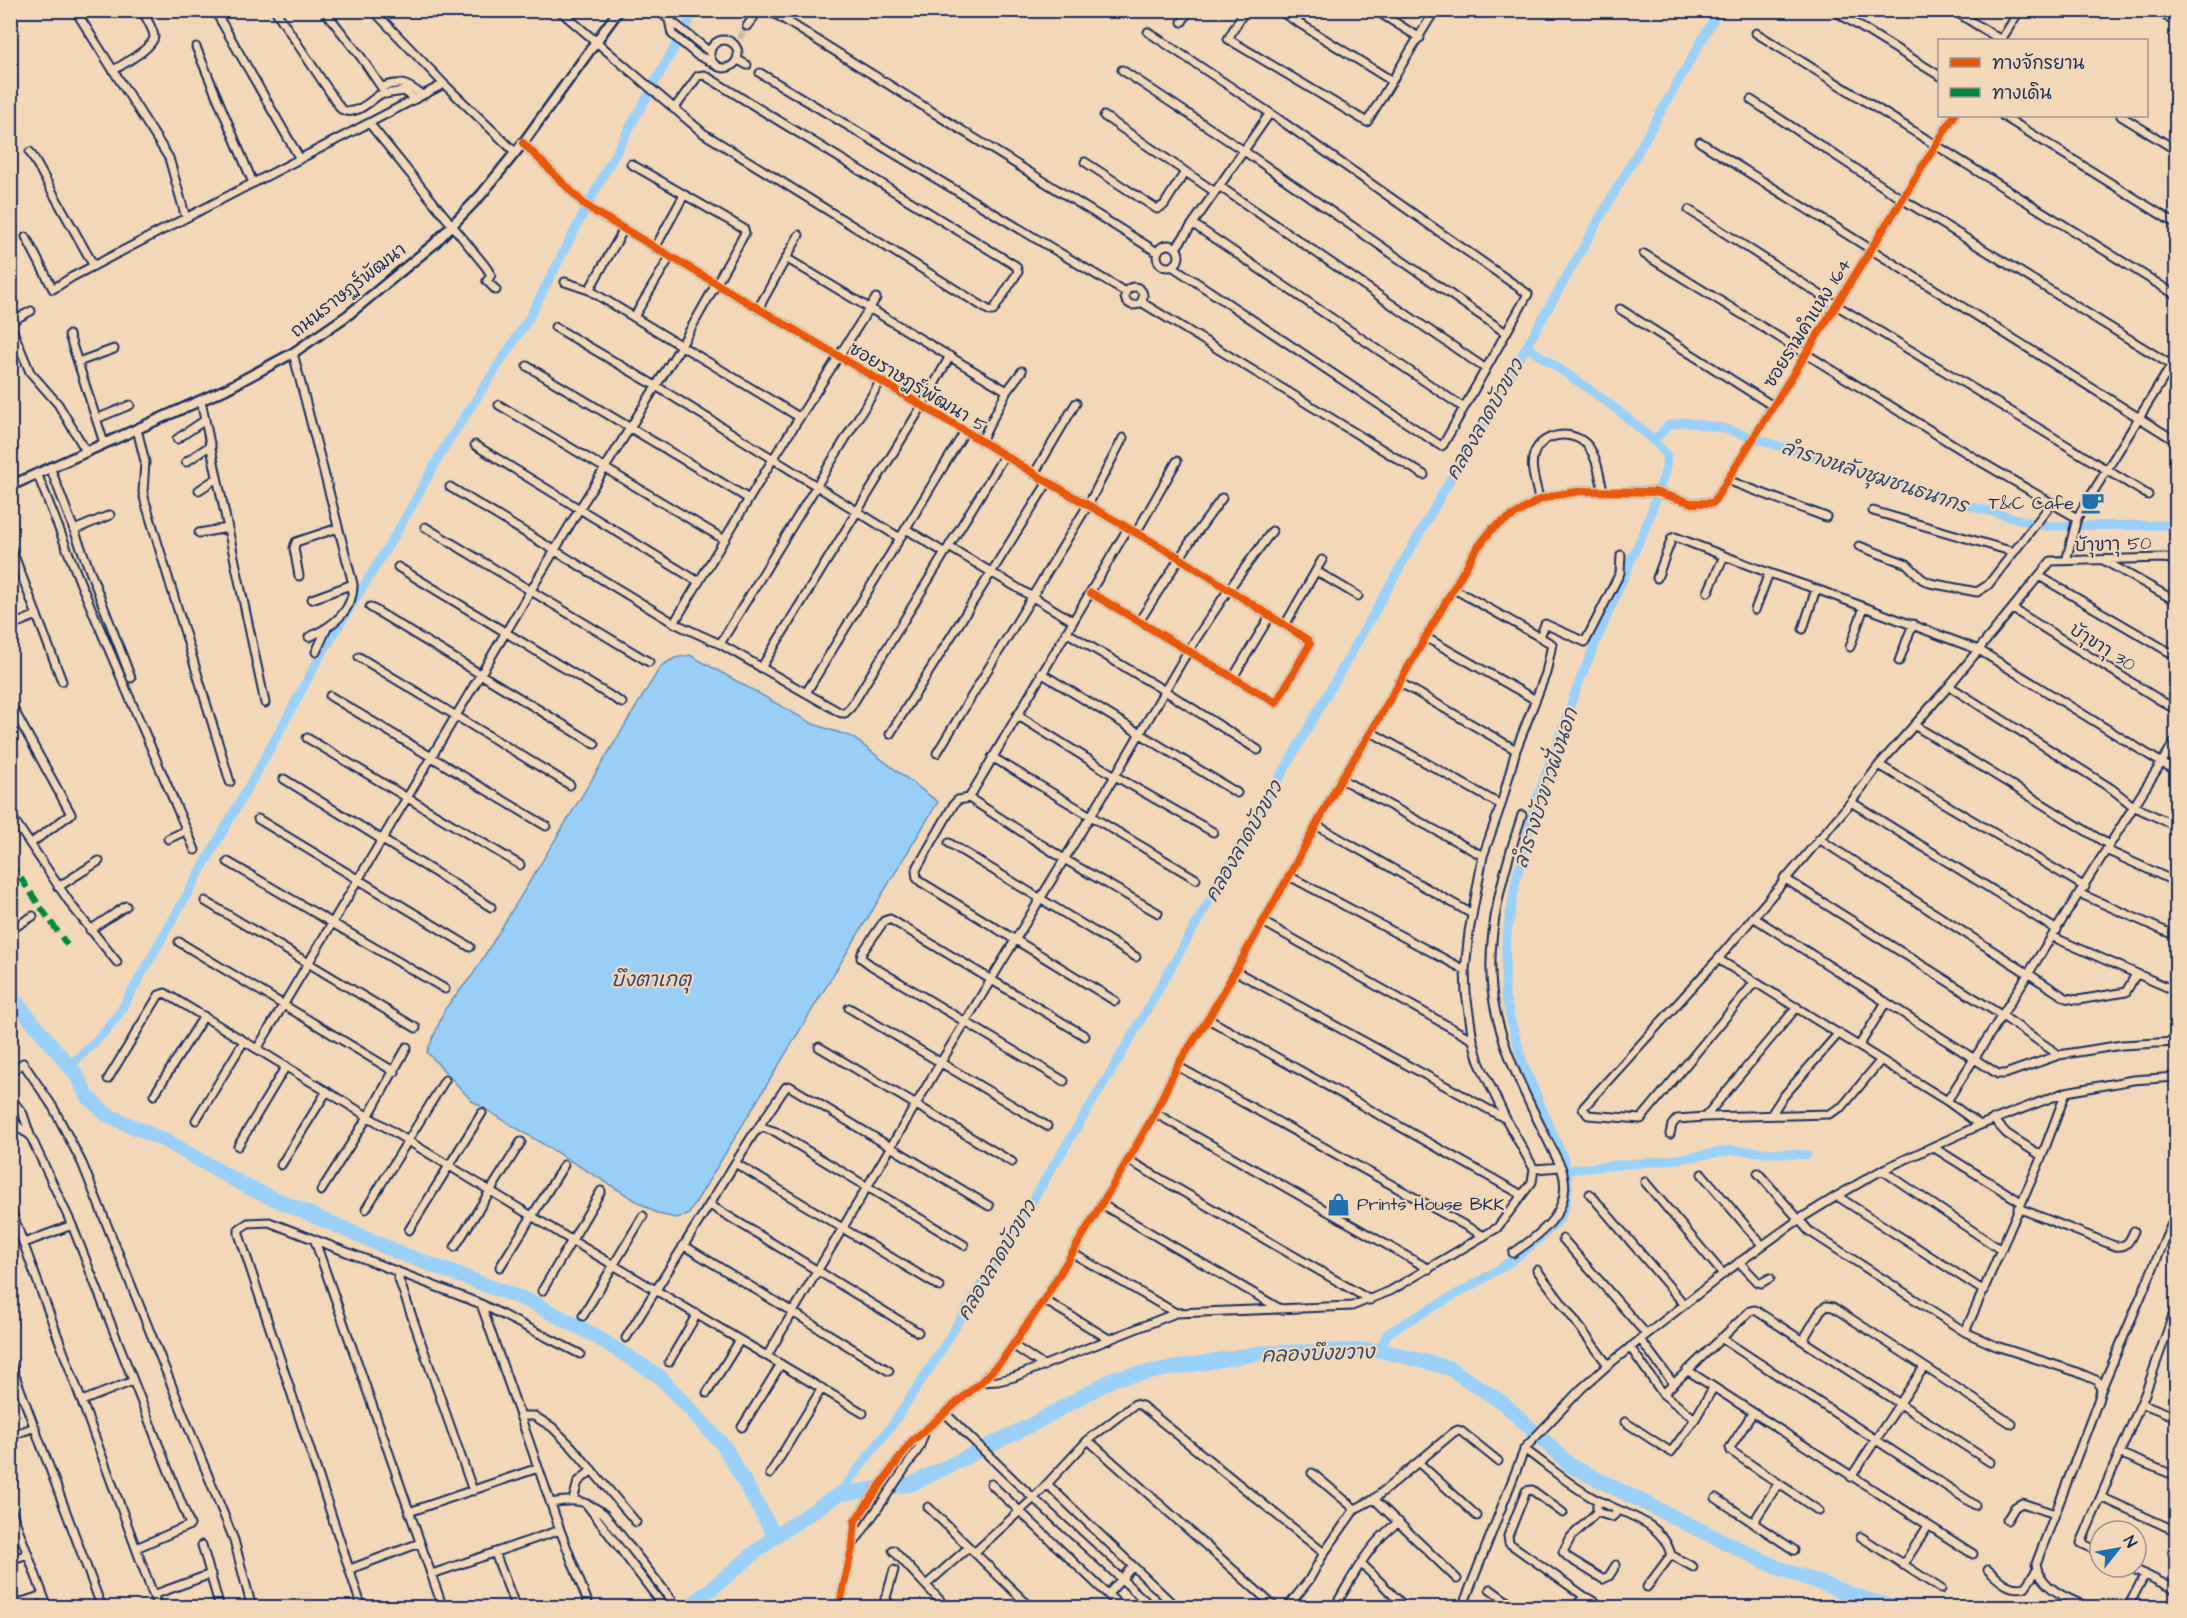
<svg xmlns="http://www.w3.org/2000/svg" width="2187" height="1618" viewBox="0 0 2187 1618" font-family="'Architects Daughter','Playpen Sans Thai',sans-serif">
  <rect width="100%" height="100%" fill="#f2d8b9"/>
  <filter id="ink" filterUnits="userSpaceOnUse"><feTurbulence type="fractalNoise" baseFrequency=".0167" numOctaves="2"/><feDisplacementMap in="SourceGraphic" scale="12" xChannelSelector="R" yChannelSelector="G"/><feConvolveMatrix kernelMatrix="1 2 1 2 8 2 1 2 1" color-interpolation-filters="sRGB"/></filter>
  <g filter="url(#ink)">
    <path fill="#9ad0f8" stroke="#6790ba" stroke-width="1.5" d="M690 655 813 724 852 737 938 802 688 1215 676 1218 658 1214 472 1101 427 1052 445 1009 474 973 661 666 675 658Z"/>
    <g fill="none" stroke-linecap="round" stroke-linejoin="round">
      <path stroke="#9ad0f8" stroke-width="9" d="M1654 440 1669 425 1684 422 1722 428 1970 506 2044 526 2176 525
        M69 1067 102 1035 120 1012 267 754 318 660 400 527 444 448 529 318 604 174 695 10
        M1567 1170 1679 1159 1733 1150 1807 1155
        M1379 1350 1388 1333C1439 1301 1505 1274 1547 1231 1551 1227 1557 1223 1560 1218 1570 1201 1569 1177 1564 1160L1523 1063 1511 1021 1505 994 1506 940 1516 880 1536 801 1579 682 1650 516 1666 468 1667 455C1628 412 1576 381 1529 348
        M839 1494 892 1425 939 1354 1121 1055 1719 10"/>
      <path stroke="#9ad0f8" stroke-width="15" d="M10 995 76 1074 88 1097 107 1115 166 1141 247 1187 402 1254 531 1302 590 1333 659 1376 724 1446 775 1536
        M688 1608 775 1536 839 1494 912 1484 1035 1423 1115 1378 1260 1353 1379 1350 1449 1368 1503 1403 1571 1466 1665 1513 1776 1567 1867 1600 1901 1608"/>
      <path stroke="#c7b6a7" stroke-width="7" stroke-dasharray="7 3.5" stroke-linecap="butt" d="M739 38 747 26"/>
      <defs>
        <path id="minor" d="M75 10 169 158 186 218
          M217 10 218 16 300 159
          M275 10 341 109C354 117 368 103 379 95
          M324 10 361 57 386 94
          M373 10 444 84 515 152
          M559 10 703 133 990 311H993L1018 272 1016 266 704 75 698 76 674 109
          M657 10 710 52
          M769 10 1157 252
          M1245 10 1228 39 1367 122 1435 10
          M1278 10 1392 81
          M1375 10 1420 38
          M1833 10 1940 76
          M1953 10 2001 40
          M2157 10 2176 23
          M669 20 672 34 697 55 712 62
          M1182 22 1189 10
          M747 26 759 10
          M1148 32 1270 113 1528 294 1443 445 1441 446 1172 266
          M1756 33 2176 295
          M2001 40 2020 10
          M710 54a14 14 0 1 1 28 0a14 14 0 1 1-28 0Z
          M196 47 253 183
          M738 60 747 65
          M114 70C123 64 153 48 154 37 154 29 145 17 142 10
          M1122 70 1244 151 1506 333
          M760 73 1125 292
          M382 87C401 81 406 83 422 95
          M384 94 404 91 415 99
          M1751 100 1902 199 2176 368
          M1104 116 1215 192
          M2003 116 2176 224
          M2121 116 2176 150
          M369 123 486 267 491 275 487 281 496 290
          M1700 142 2176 441
          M523 143 584 204 597 213 965 431 1048 482 1180 558 1308 640 1310 644 1276 703 1091 593
          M30 152 94 266
          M1085 162 1157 209 1164 205 1185 172
          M1219 186 1486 369
          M1689 210 1836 305 2148 495
          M1193 224 1464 408
          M26 237 53 289 72 277 444 84
          M1157 256a11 11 0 1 1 22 0a11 11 0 1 1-22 0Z
          M655 248 684 195
          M1176 248 1270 113
          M1644 254 1983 463 2077 518
          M786 258 1007 391
          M565 282 589 290 799 417
          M1125 296a9 9 0 1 1 18 0a9 9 0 1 1-18 0Z
          M589 290 624 229
          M1141 302 1424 475
          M758 309 799 235
          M1620 309 1773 406
          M634 317 670 257
          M10 322 31 311
          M10 324 30 372 58 404 86 451
          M555 327 656 386 900 538
          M69 335 104 443
          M293 353 353 584C354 610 332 627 309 637
          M78 362 114 349
          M527 366 749 499
          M201 401 265 703
          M499 405 725 540
          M96 419 130 405
          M137 429 145 462 143 492 145 501 230 782
          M177 439 205 420
          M981 441 1007 391 1022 371
          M475 445 699 582
          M186 462 211 445
          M50 467 131 678
          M37 473 80 582 195 850
          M1034 474 1076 403
          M1727 480 1826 517
          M450 487 674 623 720 644 841 713H845L851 707 1004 456
          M199 490 217 478
          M1539 500C1537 486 1529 468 1534 454 1542 432 1574 429 1588 446 1598 459 1599 475 1603 490
          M1873 511 2014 552
          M425 527 649 662
          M906 529 945 553
          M74 530 110 515
          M199 533 228 528
          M1136 533 1177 461
          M10 545 62 681
          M1859 546 1907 564 1922 579 1930 583 1977 592 1988 585 1995 576 2052 503
          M949 547 1073 621
          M2103 560 2176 601
          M2066 561 2077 518 2176 358
          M398 567 622 703
          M1316 571 1358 596
          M299 576 294 548 296 542 338 528
          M2039 576 2176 656
          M1657 578 1672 538 1675 537 1769 573 1816 589 1979 650 2162 763 2176 770
          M1708 592 1724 556
          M312 599 353 584
          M370 607 595 744
          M2013 609 2176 710
          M1755 610 1769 573
          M1140 620 1190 542 1222 498
          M674 623 773 459 876 298
          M1285 625 1322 560
          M10 626 37 615
          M1803 629 1816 589
          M1066 632 1165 691 1258 750
          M1425 637 1534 699
          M1540 637 1545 624 1585 642 1620 573 1621 555
          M720 644 880 382
          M1850 647 1864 607
          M316 652 327 628
          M359 657 570 785
          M1899 661 1913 624
          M761 668 922 406 950 356
          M1041 673 1237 793
          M1234 676 1270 616
          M1399 682 1516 750
          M1949 686 2112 789 2133 806 2176 826
          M806 693 965 431
          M330 696 546 826
          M10 703 71 814 30 844
          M1017 715 1115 776 1213 832
          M1914 725 2109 845
          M1371 732 1501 805
          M890 734 1048 482
          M307 738 520 865
          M937 753 1088 505 1123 438
          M992 757 1196 879
          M1879 765 2085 887
          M284 779 491 907
          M1341 779 1483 856
          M969 798 1128 528
          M1851 802 2057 930
          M10 814 72 906 117 962
          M1522 815C1504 870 1486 931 1492 989 1498 1048 1535 1114 1561 1167
          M258 819 470 947
          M1316 825 1472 914
          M168 839 187 830
          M1819 839 2066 998 2078 1000 2126 992 2136 974
          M949 843 1136 957
          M2106 850 2176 882
          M228 862 445 989
          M1289 876 1465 970
          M1784 878 2001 1015 2059 1055
          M58 887 99 861
          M2081 894 2176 936
          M205 901 416 1028
          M1753 917 1998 1074H2005L2059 1055 2122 1045 2176 1042
          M1263 922 1473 1040
          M10 930 33 916
          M90 930 126 906
          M2053 937 2176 991
          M179 942 395 1072
          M1718 959 1947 1101 1980 1125
          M1235 971 1506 1119
          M1754 983 1641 1119 1588 1115 1583 1108 1718 959 1851 802 1879 765 1949 686 2051 561 2164 558 2176 560
          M1115 1001 921 882 917 878 916 870 954 804 958 800 969 798 1064 859 1158 913
          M849 1008 1047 1126
          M1208 1019 1522 1195
          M1859 1046 1886 1002
          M819 1047 1012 1162
          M257 1049 580 508 681 346 745 233 744 229 631 164
          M1177 1066 1484 1236
          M10 1072 23 1063 53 1107 82 1163 234 1540 252 1608
          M108 1079 159 995 165 993 571 1240 863 1413
          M1064 1081 872 966 861 958 862 953 884 921 890 919 1085 1036
          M154 1095 204 1016
          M10 1097 23 1114 30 1135 72 1225 190 1525 136 1548
          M1947 1101C2025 981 2099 860 2176 740
          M1155 1113 1429 1269
          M1771 1115 1782 1098 1839 1033
          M1705 1117 1829 1114 1843 1106 1881 1060
          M10 1118 22 1130 30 1135
          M1993 1119 2007 1134 2042 1156
          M196 1120 244 1041
          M758 1128 786 1087 789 1086 989 1206
          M1670 1134 1672 1125 1677 1119 1705 1117 1797 1007
          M238 1146 286 1066
          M1933 1147 2021 1202
          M1128 1160 1370 1300
          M735 1163 940 1287
          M281 1165 327 1091
          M1882 1170 2001 1250
          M1758 1173 1809 1231 1965 1332 1996 1346 2077 1372 2098 1381 2101 1390 2098 1401 2036 1564C2040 1589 2071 1600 2091 1608
          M1702 1174 1762 1245
          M1645 1182 1723 1274
          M321 1191 369 1115 407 1047
          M1590 1194 1684 1304
          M1837 1196 1984 1291
          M1101 1204 1282 1310
          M710 1205 918 1332
          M10 1207 158 1608
          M2018 1208 2115 1246C2127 1248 2130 1240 2134 1231
          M366 1209 445 1080
          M409 1230 482 1113
          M1563 1239 1646 1334
          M315 1241 443 1608
          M24 1243 72 1225
          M683 1245 889 1371
          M455 1247 521 1142
          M1072 1253 1176 1313
          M1513 1253C1543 1233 1576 1208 1561 1167L1534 1169
          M1739 1262 1758 1282 1761 1283 1770 1278
          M500 1267 564 1165
          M1537 1270 1608 1365
          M396 1271 473 1491
          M542 1291 601 1191
          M1044 1300 1109 1339
          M481 1304 560 1530 590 1608
          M583 1316 643 1216
          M1965 1332 2042 1156 2066 1092
          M626 1338 754 1133 762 1127 776 1132 964 1245
          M1721 1338 1975 1505
          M1640 1339 1673 1383
          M1803 1340 1821 1310 1826 1306 1833 1307 2012 1424
          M1014 1346 1044 1366
          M1630 1347 1663 1394 1695 1419
          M767 1356 941 1062 1115 776 1188 651 1229 589 1272 531
          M10 1362 102 1608
          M669 1362 697 1314
          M1687 1370 1973 1554
          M981 1382 998 1381 1014 1377 1176 1313 1352 1306 1390 1291 1497 1228 1532 1182 1534 1169 1506 1119 1479 1062 1473 1040 1466 993 1465 970 1469 932 1483 856 1501 805 1516 750 1546 673 1552 644 1454 589
          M2101 1390 2176 1214
          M707 1393 740 1340
          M1663 1394 1750 1311 1755 1310 1990 1462
          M82 1401 133 1381
          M2141 1403 2176 1417
          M945 1413 1016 1482 1153 1608
          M1752 1414 1730 1448 1731 1451 1819 1511
          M520 1416H534L552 1427 572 1447 636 1522
          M1625 1422 1671 1452 1695 1419 1713 1388
          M742 1427 781 1364
          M10 1436 35 1427
          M1088 1440 1276 1608
          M1524 1449C1545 1464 1566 1482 1588 1495 1616 1513 1662 1518 1671 1555L1647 1587
          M2119 1453 2176 1476
          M1418 1462 1477 1516
          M1312 1473 1355 1509
          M770 1474 822 1388
          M1851 1477 1924 1367
          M991 1484 1122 1608
          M1047 1484 1177 1608
          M2101 1497 2176 1531
          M1716 1498 1794 1550
          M1374 1499 1457 1579
          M573 1500 578 1482 592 1470
          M1597 1500V1512L1571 1537 1563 1552 1569 1558 1603 1579 1609 1576 1616 1565
          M551 1503C574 1499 585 1499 604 1514L678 1608
          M587 1505 665 1608
          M10 1507 48 1608
          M928 1507 1031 1608
          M409 1512 538 1468
          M1597 1512 1612 1517 1619 1510
          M1563 1513 1532 1490 1526 1491 1508 1536 1509 1543 1584 1596 1605 1608
          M2007 1520 2015 1507 2022 1503 2055 1514
          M1753 1523 1778 1484
          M1861 1537 1941 1589
          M854 1543 919 1448 924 1434
          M202 1545 220 1608
          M893 1550 947 1608
          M975 1552 1034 1498 1088 1440 1135 1404 1142 1406 1324 1553
          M2100 1552 2081 1543 2145 1394 2176 1307
          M495 1553 516 1608
          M1671 1555 1693 1567
          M10 1560 28 1554
          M1362 1564 1406 1608
          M1903 1565 1928 1526
          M2130 1567 2176 1590
          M350 1569 420 1543
          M1988 1570C1999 1580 2009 1591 2025 1587L2037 1570
          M432 1574 560 1530
          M926 1585 969 1547
          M1490 1589 1516 1608
          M1109 1593 1133 1566
          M153 1595 211 1574
          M885 1598 893 1608
          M2130 1603 2145 1574
          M10 1606 43 1595
          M89 1608 101 1603
          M362 1608 239 1234V1229L248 1223 269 1222 481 1304 580 1354
          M839 1608 853 1544 855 1521 911 1442 981 1382 1003 1359 1044 1300 1128 1160 1155 1113 1177 1066 1208 1019 1289 876 1341 779 1371 732 1475 551 1493 528 1539 500 1556 495 1582 491 1655 492 1692 503H1713L1954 116
          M883 1608 894 1570
          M1287 1608 1309 1580 1324 1553 1355 1509 1374 1499 1454 1432 1458 1430 1462 1432 1498 1461
          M1334 1608C1353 1577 1369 1542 1399 1522
          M1462 1608 1525 1448 1581 1389 1608 1365 1723 1274 1798 1220 1837 1196 1882 1170 1980 1125 2066 1092 2133 1080 2176 1077
          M1575 1608 1584 1596"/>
        <path id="tertiary" d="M10 486 226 389 293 353 348 315 434 244 481 195 523 143 619 10"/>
      </defs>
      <use href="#minor" stroke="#1b2f5e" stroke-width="11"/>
      <use href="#tertiary" stroke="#1b2f5e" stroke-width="13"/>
      <use href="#minor" stroke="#f2d8b9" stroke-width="7"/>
      <use href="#tertiary" stroke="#f2d8b9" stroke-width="8"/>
      <path stroke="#00873e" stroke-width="6" stroke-dasharray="12 6" stroke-linecap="butt" d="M10 863 67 945"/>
      <defs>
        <path id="cycleway" d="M523 143 584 204 597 213 965 431 1048 482 1180 558 1308 640 1310 644 1276 703 1091 593
          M839 1608 853 1544 855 1521 911 1442 981 1382 1003 1359 1044 1300 1128 1160 1155 1113 1177 1066 1208 1019 1289 876 1341 779 1371 732 1475 551 1493 528 1539 500 1556 495 1582 491 1655 492 1692 503H1713L1954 116"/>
      </defs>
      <use href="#cycleway" stroke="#f2d8b9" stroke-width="11"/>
      <use href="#cycleway" stroke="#e8590c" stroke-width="8"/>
    </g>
  </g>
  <defs>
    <symbol id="cafe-bare" viewBox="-9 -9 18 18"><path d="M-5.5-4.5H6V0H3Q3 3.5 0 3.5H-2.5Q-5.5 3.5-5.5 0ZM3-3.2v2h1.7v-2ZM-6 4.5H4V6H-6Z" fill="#1f6fb2" stroke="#f2d8b9" stroke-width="2.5" paint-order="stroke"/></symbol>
    <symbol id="shop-bare" viewBox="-9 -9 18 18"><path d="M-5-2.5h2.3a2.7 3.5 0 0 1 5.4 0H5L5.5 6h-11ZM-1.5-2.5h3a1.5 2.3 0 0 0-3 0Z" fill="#1f6fb2" stroke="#f2d8b9" stroke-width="2.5" paint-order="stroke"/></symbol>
  </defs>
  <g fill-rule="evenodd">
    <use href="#cafe-bare" x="2076" y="486" width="33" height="33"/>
    <use href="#shop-bare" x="1322" y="1188" width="33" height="33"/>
  </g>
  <g text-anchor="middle" stroke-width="4.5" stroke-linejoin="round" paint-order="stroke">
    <g font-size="18" fill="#1b2f5e" stroke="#f2d8b9">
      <text transform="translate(348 290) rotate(-38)" y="6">ถนนราษฏร์พัฒนา</text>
      <text transform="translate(1807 323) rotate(-58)" y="6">ซอยรามคำแหง 164</text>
      <text transform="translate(918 387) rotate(31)" y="6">ซอยราษฎร์พัฒนา 5</text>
      <text transform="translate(2113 544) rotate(-2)" y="6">บัาุขาาุ 50</text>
      <text transform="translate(2103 647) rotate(32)" y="6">บัาุขาาุ 30</text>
    </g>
    <g font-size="18" fill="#1b2f5e" stroke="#f2d8b9" text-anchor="end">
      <text x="2074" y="509">T&amp;C Cafe</text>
      <text x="1357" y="1210" text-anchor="start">Prints House BKK</text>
    </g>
    <g font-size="20" font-style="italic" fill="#2e4775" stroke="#f2d8b9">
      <text transform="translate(1484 419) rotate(-60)" y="7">คลองลาดบัวขาว</text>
      <text transform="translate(1875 476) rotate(18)" y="7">ลำรางหลังชุมชนธนากร</text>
      <text transform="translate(1545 788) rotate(-72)" y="7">ลำรางบัวขาวฝั่งนอก</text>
      <text transform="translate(1243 841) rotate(-60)" y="7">คลองลาดบัวขาว</text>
      <text x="651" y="986">บึงตาเกตุ</text>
      <text transform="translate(996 1260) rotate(-59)" y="7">คลองลาดบัวขาว</text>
      <text transform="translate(1318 1353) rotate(-2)" y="7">คลองบึงขวาง</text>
    </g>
  </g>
  <rect width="2187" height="1618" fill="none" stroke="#f2d8b9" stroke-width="36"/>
  <rect x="18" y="18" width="2151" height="1582" fill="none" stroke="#1b2f5e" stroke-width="2" filter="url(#ink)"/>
  <rect x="1938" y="39" width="210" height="78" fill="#f2d8b9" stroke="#9c9495" stroke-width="1.5"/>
  <rect x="1950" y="58" width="30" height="9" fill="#e8590c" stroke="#9c9495" stroke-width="1.5"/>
  <text x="1992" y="69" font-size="18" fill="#1b2f5e">ทางจักรยาน</text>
  <rect x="1950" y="88" width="30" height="9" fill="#00873e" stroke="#9c9495" stroke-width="1.5"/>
  <text x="1992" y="99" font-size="18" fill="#1b2f5e">ทางเดิน</text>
  <g transform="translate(2118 1549) rotate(59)"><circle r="28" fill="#f2d8b9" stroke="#9c9495" stroke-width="1.5"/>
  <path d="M0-4.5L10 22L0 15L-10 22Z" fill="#1f6fb2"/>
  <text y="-9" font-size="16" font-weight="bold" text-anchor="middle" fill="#1b2f5e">N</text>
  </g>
</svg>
